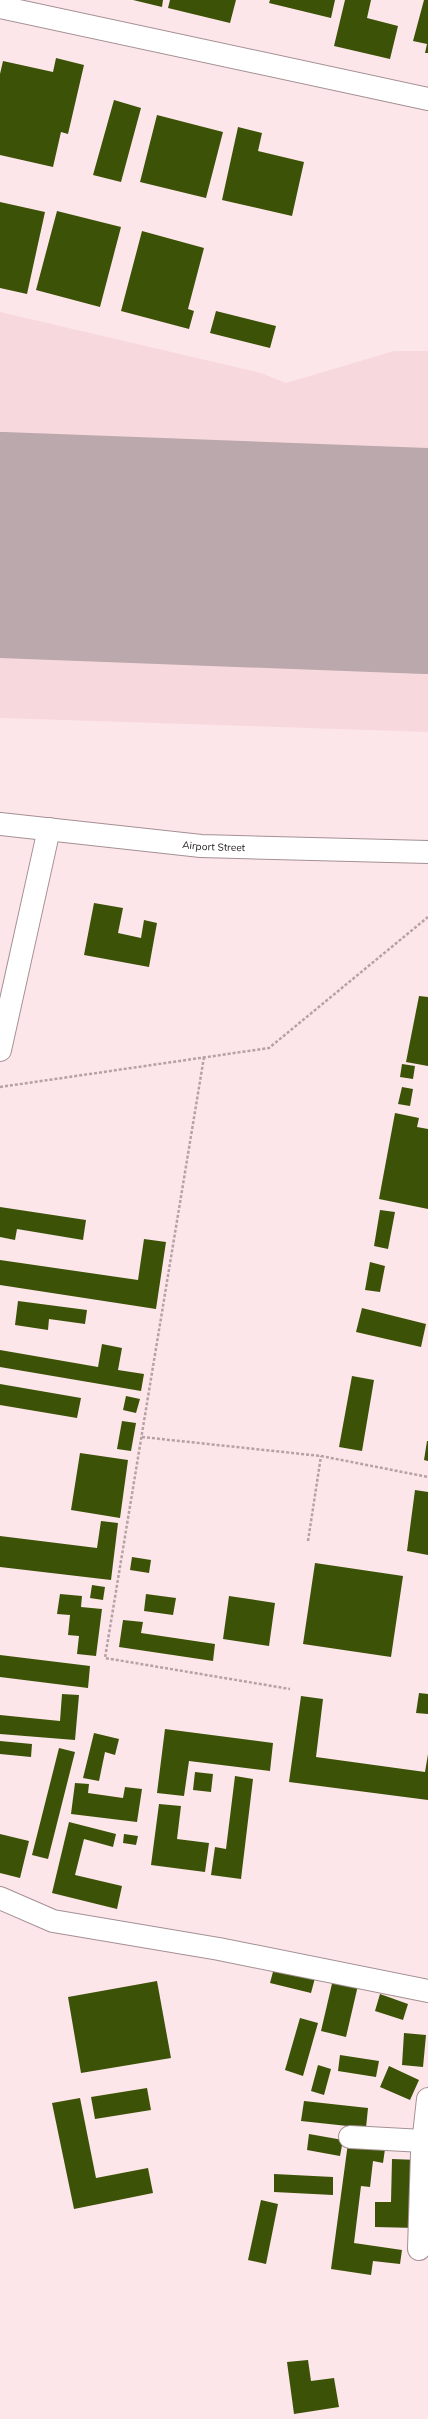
<svg xmlns="http://www.w3.org/2000/svg" width="428" height="2419" viewBox="0 0 428 2419" font-family="Mulish,sans-serif">
  <rect width="100%" height="100%" fill="#fde6ea"/>
  <path fill="#f7d8dd" d="M0 312 261 373 286 383 394 351H428V732L0 718Z"/>
  <g fill="none" stroke-linecap="round" stroke-linejoin="round">
    <path stroke="#baa8ac" stroke-width="226" d="M0 545 428 561"/>
  </g>
  <path fill="#3c5206" d="M133 0H163L162 7Z
    M170 0H236L230 23 168 8Z
    M270 0H335L331 18 269 3Z
    M345 0H371L367 18 398 26 390 59 334 46Z
    M424 0H428V53H425L427 44 413 41Z
    M56 58 84 65 68 134 61 132 53 167 0 155V74L3 61 53 72Z
    M114 100 141 108 121 182 93 175Z
    M157 115 223 132 206 198 140 182Z
    M238 127 262 133 258 151 304 162 292 216 222 200Z
    M0 202 45 212 27 294 0 288Z
    M57 211 121 227 100 307 36 290Z
    M142 231 204 248 188 309 194 311 189 329 121 311Z
    M216 311 276 326 270 348 210 333Z
    M94 903 123 908 118 933 141 938 144 920 157 923 149 967 84 955Z
    M419 996 428 997V1066L406 1062Z
    M402 1064 415 1066 413 1079 400 1077Z
    M402 1087 413 1089 410 1106 398 1104Z
    M395 1113 419 1118 417 1127 428 1129V1209L379 1199Z
    M0 1207 86 1220 83 1240 17 1229 15 1240 0 1237Z
    M380 1210 395 1212 388 1249 374 1246Z
    M144 1239 166 1242 156 1309 0 1285V1260L138 1280Z
    M370 1262 385 1266 380 1292 365 1290Z
    M18 1301 87 1310 85 1324 49 1319 48 1330 15 1325Z
    M362 1308 426 1324 421 1347 356 1332Z
    M102 1344 122 1348 118 1370 144 1374 141 1391 0 1367V1350L98 1367Z
    M352 1376 374 1380 362 1451 339 1447Z
    M0 1384 81 1398 77 1418 0 1405Z
    M126 1396 140 1399 136 1413 123 1410Z
    M122 1421 136 1423 131 1451 117 1449Z
    M427 1441H428V1461L424 1460Z
    M80 1453 128 1460 120 1518 71 1510Z
    M415 1490 428 1492V1555L407 1551Z
    M101 1521 118 1523 111 1580 0 1567V1536L97 1548Z
    M132 1557 151 1560 149 1573 130 1570Z
    M315 1563 403 1576 391 1657 303 1644Z
    M92 1585 105 1587 103 1600 90 1598Z
    M60 1594 82 1596 81 1607 102 1609 96 1656 77 1654 79 1636 68 1635 70 1615 57 1614Z
    M146 1594 176 1598 173 1615 144 1611Z
    M229 1596 275 1603 269 1646 223 1639Z
    M123 1620 143 1622 141 1633 215 1644 213 1661 119 1647Z
    M0 1655 90 1666 88 1688 0 1677Z
    M419 1693 428 1694V1714L416 1713Z
    M62 1694 79 1695 75 1740 0 1734V1715L60 1721Z
    M301 1696 323 1699 316 1757 425 1772 428 1754V1800L289 1782Z
    M165 1729 273 1743 270 1771 189 1761 184 1796 157 1793Z
    M94 1733 119 1739 115 1755 105 1752 99 1781 83 1778Z
    M0 1741 32 1744 31 1757 0 1754Z
    M59 1748 75 1752 48 1859 32 1855Z
    M195 1772 213 1774 211 1792 193 1790Z
    M235 1776 253 1779 241 1879 211 1875 215 1847 226 1849Z
    M75 1783 89 1784 88 1793 123 1798 125 1787 142 1789 137 1822 71 1814Z
    M159 1804 181 1806 177 1839 209 1843 205 1872 151 1865Z
    M69 1822 116 1834 113 1847 84 1839 75 1875 122 1886 117 1909 52 1893Z
    M0 1834 29 1841 20 1878 0 1873Z
    M124 1834 138 1836 136 1845 123 1843Z
    M274 1968 315 1978 311 1993 270 1983Z
    M334 1975 359 1981 346 2037 321 2031Z
    M157 1981 171 2058 81 2073 68 1997Z
    M380 1994 408 2004 403 2020 375 2011Z
    M300 2018 318 2023 303 2076 285 2070Z
    M404 2033 426 2035 423 2067 402 2065Z
    M340 2055 379 2061 376 2077 338 2071Z
    M318 2065 331 2069 324 2095 311 2091Z
    M389 2066 419 2080 410 2100 380 2087Z
    M147 2088 151 2110 95 2119 91 2097Z
    M80 2098 96 2178 148 2168 153 2193 74 2209 52 2103Z
    M304 2101 368 2108 366 2128 301 2121Z
    M309 2134 343 2140 340 2156 307 2150Z
    M348 2143 385 2149 383 2163 373 2161 370 2187 361 2186 354 2243 402 2250 400 2264 373 2261 371 2275 331 2269Z
    M392 2159 418 2160 416 2228 375 2227V2202H391Z
    M274 2174 333 2177V2195L274 2192Z
    M261 2200 278 2204 266 2264 248 2260Z
    M308 2360 311 2381 334 2378 339 2407 294 2414 287 2362Z"/>
  <g fill="none" stroke-linecap="round" stroke-linejoin="round">
    <defs>
      <g id="minor">
        <path d="M0 7 428 99"/>
        <path id="s1" d="M0 824 201 846 428 852"/>
        <path d="M0 1050 49 829"/>
        <path d="M0 1898 53 1921 219 1949 428 1991"/>
        <path d="M350 2137 423 2141"/>
        <path d="M419 2249 422 2153 428 2099"/>
      </g>
    </defs>
    <use href="#minor" stroke="#a49093" stroke-width="24"/>
    <path stroke="#b4a2a5" stroke-width="2.5" stroke-dasharray="3 2" stroke-linecap="butt" d="M204 1057 105 1658 290 1689
      M0 1087 269 1048 428 917
      M142 1437 321 1456 428 1477
      M308 1541 321 1456"/>
    <use href="#minor" stroke="#fff" stroke-width="22"/>
  </g>
  <g text-anchor="middle" stroke-width="4" stroke-linejoin="round" paint-order="stroke">
    <g font-size="10" fill="#1e1618" stroke="#fde6ea">
      <text dy="4" stroke="none"><textPath href="#s1" startOffset="215">Airport Street</textPath></text>
    </g>
  </g>
</svg>
